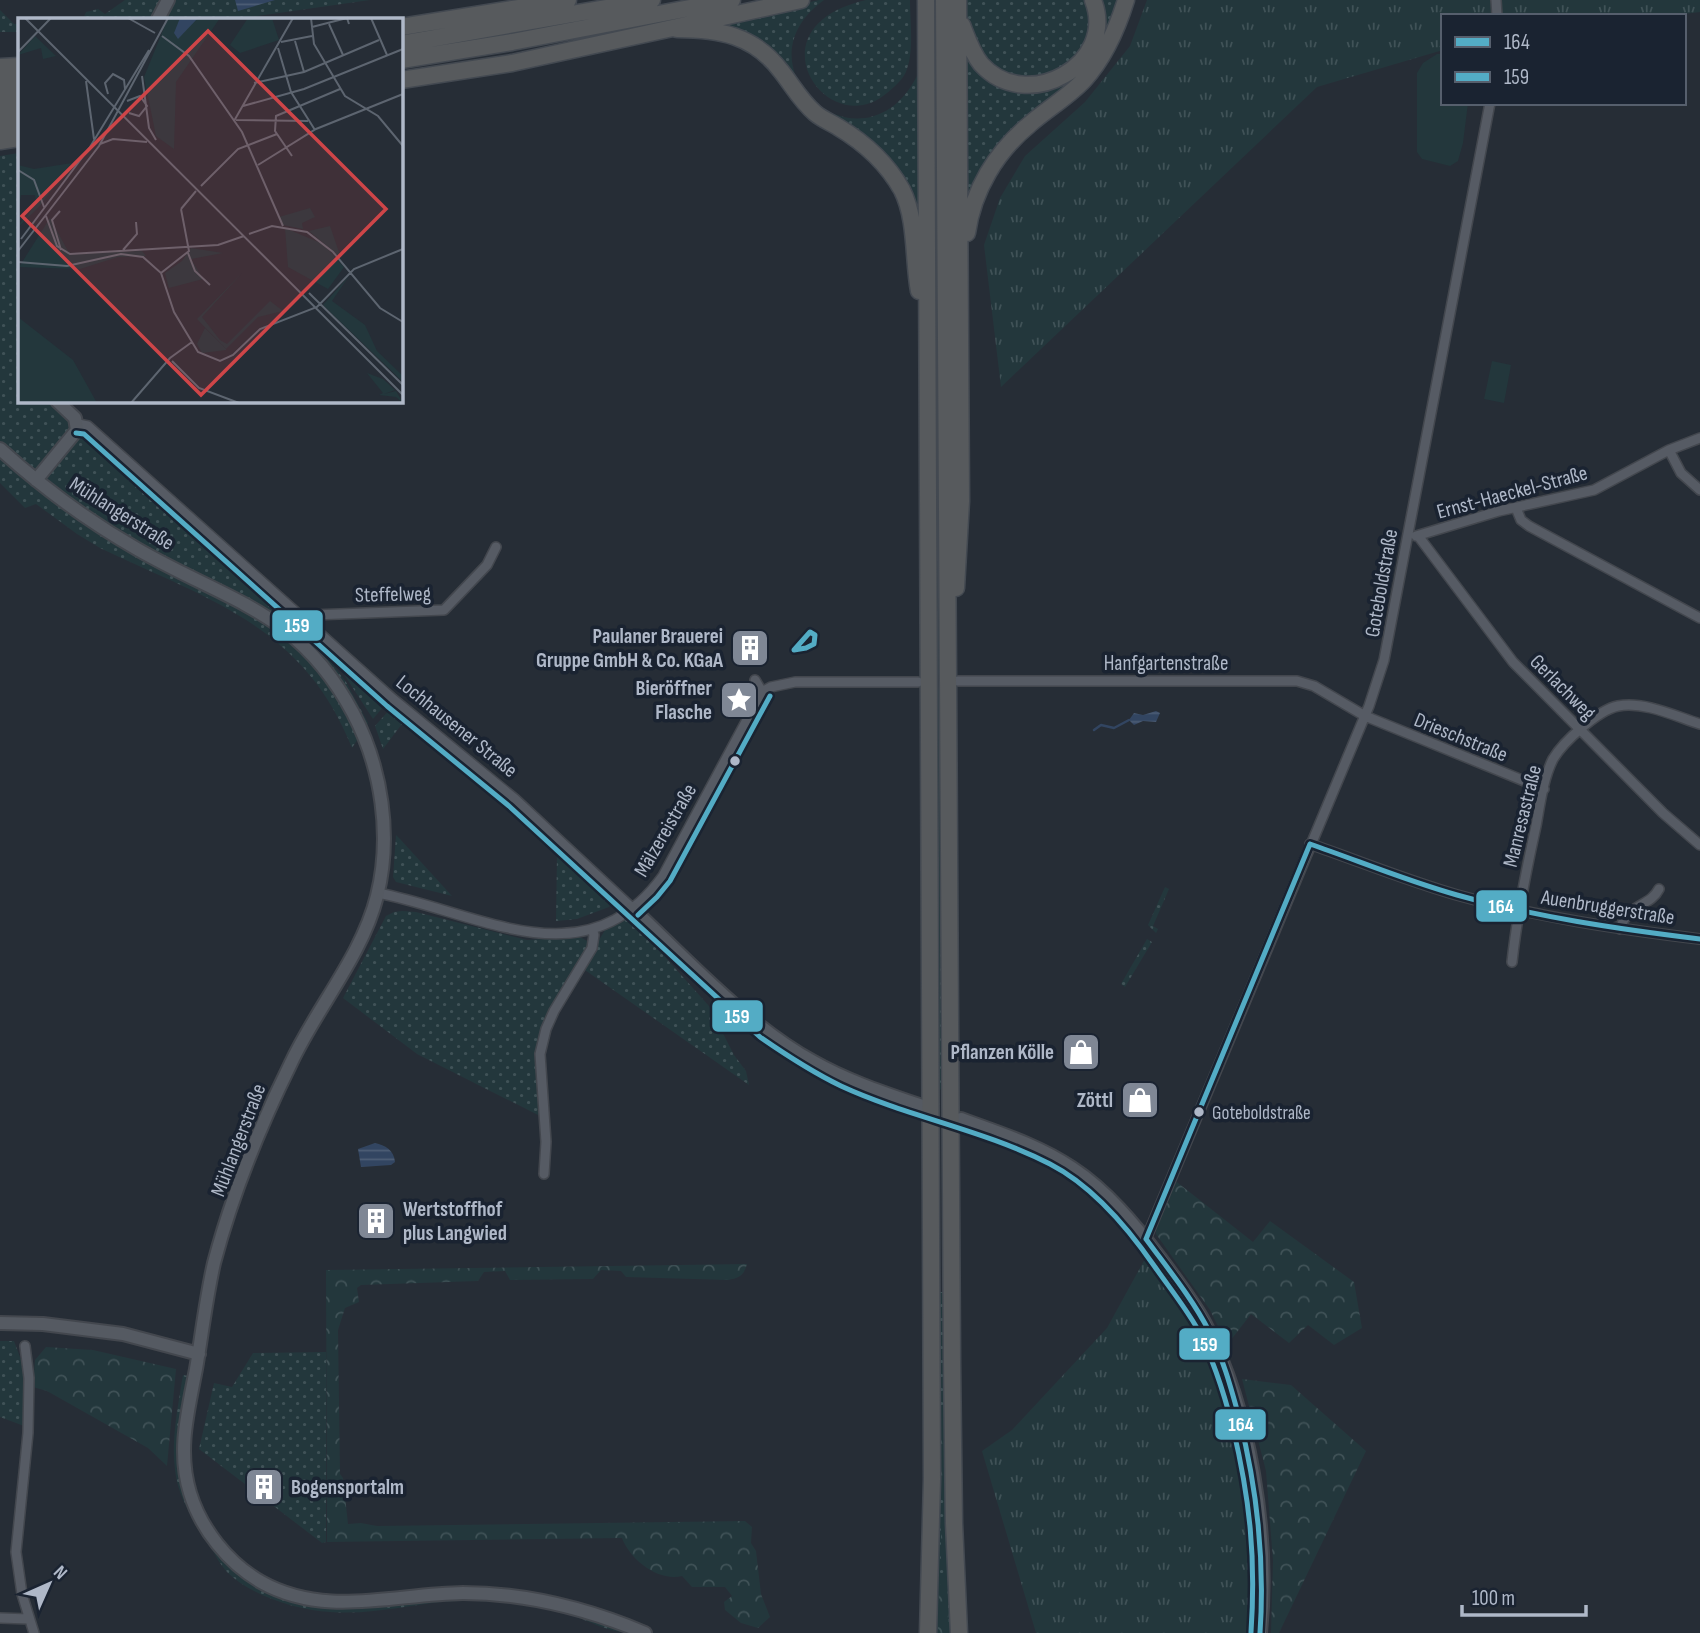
<svg xmlns="http://www.w3.org/2000/svg" width="1700" height="1633" viewBox="0 0 1700 1633" font-family="'Sofia Sans Condensed',sans-serif">
  <defs>
    <pattern id="grass-dots" width="8" height="8" patternUnits="userSpaceOnUse" patternTransform="scale(1.75)"><rect width="8" height="8" fill="#23373c"/><path d="M2 2h.1M6 6h.1" fill="none" stroke="#405257" stroke-width="1.8" stroke-linecap="round"/></pattern>
    <pattern id="forest-crowns" width="20" height="18" patternUnits="userSpaceOnUse" patternTransform="scale(1.75)"><rect width="20" height="18" fill="#23373c"/><path d="M2 6a3 3 0 1 1 6 0M12 15a3 3 0 1 1 6 0" fill="none" stroke="#405257"/></pattern>
    <pattern id="park-tufts" width="24" height="20" patternUnits="userSpaceOnUse" patternTransform="scale(1.75)"><rect width="24" height="20" fill="#23373c"/><path d="M3 7l-1-3M5 7V3M7 7l1-3M15 17l-1-3M17 17v-4M19 17l1-3" fill="none" stroke="#405257"/></pattern>
    <pattern id="water-rules" width="6" height="5" patternUnits="userSpaceOnUse" patternTransform="scale(1.75)"><rect width="6" height="5" fill="#324561"/><path d="M0 2.5h6" fill="none" stroke="#4d5e76"/></pattern>
  </defs>
  <rect width="100%" height="100%" fill="#262d36"/>
  <path fill="url(#grass-dots)" d="M125 0H370L236 19H83L86 12 98 9 105 14Z
    M819 0H824C730 68 865 182 918 74L919 244 908 198 816 107 781 65 707 25Z
    M866 0H910C910 21 914 49 907 69 904 79 894 87 887 93 828 144 747 27 866 0Z
    M932 0H937L941 675H936Z
    M966 0H1088L1092 24 1083 51 1061 73 1012 79 983 60 967 19Z
    M1099 0H1122L1109 33 1087 68 966 203V47L994 80 1076 74Z
    M0 10 14 24H19V32H0Z
    M19 153V401H63L89 433 302 624 346 682 368 723 352 748C304 626 209 600 100 548L77 534 36 504 25 508 0 483V156Z
    M336 662 384 701 383 707 373 719Z
    M936 687 941 688 943 1090 938 1089Z
    M391 708 404 714 405 720 383 749 375 726Z
    M396 835 400 839 452 896 396 882 393 877Z
    M560 850 613 899 609 907 577 919 556 921 557 854Z
    M1165 887 1169 889 1153 926 1158 929 1156 933 1148 925Z
    M402 911 416 912 527 940 580 937 589 942C586 958 562 986 554 1003 537 1037 541 1078 540 1116L417 1054 343 998 386 916 394 912Z
    M627 918 642 923 639 928 709 1006 734 1055 746 1071 749 1085 582 968 605 930Z
    M1147 939 1152 942 1125 987 1121 984Z
    M937 1292H947L953 1633H934Z
    M0 1341H14L24 1368V1426L0 1417Z
    M326 1352V1542L322 1543 199 1449 214 1383 232 1387 253 1353Z
    M183 1375 189 1376 179 1458 211 1542 282 1597 453 1598 515 1601 555 1608 633 1633C609 1633 590 1621 568 1614 540 1605 508 1602 478 1601 429 1598 380 1616 330 1612 298 1610 252 1596 228 1573 218 1563 213 1549 205 1538 191 1517 178 1496 175 1470 171 1440 178 1406 183 1375Z"/>
  <path fill="url(#forest-crowns)" d="M1173 1179 1253 1242 1270 1221 1354 1282 1362 1328 1334 1345 1308 1325 1289 1343 1251 1314 1227 1345 1210 1310 1156 1234 1155 1224Z
    M747 1264C744 1275 740 1278 728 1280L626 1277 621 1271 601 1270 593 1279 510 1280 505 1271 484 1272 478 1281 361 1285 357 1288 359 1302 345 1308 338 1330 340 1474 343 1478 348 1524 361 1523 377 1526 745 1521 752 1527 751 1543 756 1551 761 1594 770 1617 758 1628 741 1623 725 1610 724 1602 732 1596 725 1587H692L682 1576C659 1582 630 1560 622 1538L327 1542 326 1270Z
    M46 1347 93 1350 176 1369 167 1466 148 1448 47 1391 33 1387 35 1360Z
    M1242 1379 1291 1385 1366 1451 1279 1633H1271L1273 1561 1266 1471Z
    M941 1414 946 1418V1489H941L938 1451Z
    M947 1524V1563H941V1525Z
    M942 1579H947L949 1633H938L939 1588Z"/>
  <path fill="url(#park-tufts)" d="M1147 0H1700V12L1668 16H1443V50L1317 87 1001 387 984 245 1000 198 1025 156 1085 102 1130 46Z
    M1146 1257 1172 1285 1199 1325 1221 1380 1238 1439 1250 1507 1251 1583 1248 1633H1036L982 1451 1012 1430 1107 1328Z"/>
  <path fill="#23373c" d="M1437 54H1443V103H1468L1463 143 1458 161 1450 166 1422 159 1417 152V73L1423 63Z
    M1492 361 1511 365 1504 403 1484 399Z"/>
  <path fill="url(#water-rules)" d="M235 0H275L238 11Z
    M1156 711 1160 713 1156 722 1143 721 1134 725 1129 720 1134 713 1143 715Z
    M375 1143C385 1145 394 1150 395 1162L391 1165 361 1167 358 1149Z"/>
  <g fill="none" stroke-linecap="round" stroke-linejoin="round">
    <path stroke="#324561" stroke-width="2.5" d="M1094 730 1101 725 1114 728 1129 720"/>
    <defs>
      <path id="street" d="M1496 0 1497 16
        M78 424 88 426 393 699 515 799 632 908
        M1669 450 1681 473 1700 490
        M1516 508 1521 520 1529 526 1700 618
        M1416 536 1499 511 1594 490 1669 450 1700 438
        M1419 537 1513 662 1663 813 1700 845
        M303 620 313 615 444 610 487 565 496 547
        M755 680 762 692
        M958 681H1297L1314 686 1365 716 1544 789
        M1310 844C1359 861 1408 881 1457 895 1537 917 1618 929 1700 939
        M378 893C478 912 585 983 663 876L762 692 771 687 795 682H918
        M1620 929C1627 904 1650 907 1659 889
        M1512 962C1517 916 1526 871 1536 826 1540 804 1543 779 1553 759 1563 742 1598 710 1618 706 1644 701 1675 716 1700 724
        M544 1174 546 1142 540 1054 546 1029 554 1011 592 948 594 935 592 929
        M1146 1239 1369 706 1384 660 1490 103
        M25 1346 29 1378 28 1433 16 1552 22 1594 34 1633
        M0 1618 29 1619"/>
      <path id="secondary" d="M158 19 168 0
        M0 449C42 487 88 521 137 549 229 602 299 611 353 713 382 768 392 836 377 896 362 956 317 1007 291 1063 260 1126 232 1195 214 1263 206 1298 202 1334 196 1369 188 1411 177 1451 190 1493 201 1529 228 1563 261 1582 325 1618 394 1594 463 1593 525 1593 588 1609 645 1633
        M36 480 77 430 75 418 57 401
        M632 908C686 959 748 1026 812 1061 847 1081 884 1093 922 1106
        M961 1119C999 1133 1038 1145 1072 1168 1107 1191 1135 1225 1160 1258 1175 1279 1193 1301 1205 1324 1250 1410 1270 1536 1260 1633
        M0 1323 43 1324 123 1334 199 1354"/>
      <path id="highway" d="M926 0 932 1479 928 1633
        M944 0 952 1361 954 1523 959 1633
        M962 25C967 38 972 53 981 64 1027 115 1118 64 1093 0
        M401 27 568 0
        M677 29C719 29 754 35 781 71 793 86 800 100 815 113 822 119 830 122 838 127 865 143 887 163 902 190 917 220 913 259 919 291
        M401 44 652 0
        M401 60 512 42 732 0
        M0 67 19 66
        M401 80 512 63 801 0
        M0 82 19 79
        M0 93 19 91
        M0 109 19 107
        M0 125 19 123
        M0 141 19 138
        M967 233C973 190 996 152 1030 124 1047 109 1068 97 1084 80 1105 57 1117 29 1126 0
        M956 588 961 501 958 0"/>
    </defs>
    <use href="#street" stroke="#43474e" stroke-width="12"/>
    <use href="#secondary" stroke="#43474e" stroke-width="16"/>
    <use href="#highway" stroke="#434951" stroke-width="19"/>
    <use href="#street" stroke="#565b64" stroke-width="9"/>
    <use href="#secondary" stroke="#555a62" stroke-width="12"/>
    <use href="#highway" stroke="#575a5d" stroke-width="16"/>
    <defs>
      <path id="bus-1" d="M1310 844C1359 861 1407 881 1457 895 1536 917 1618 929 1700 939
        M1146 1239 1310 844
        M1146 1239C1168 1269 1192 1298 1209 1331 1223 1358 1231 1388 1239 1417 1257 1488 1265 1559 1260 1633"/>
      <path id="bus-2" d="M76 433 84 434 387 706 509 806 760 1037C786 1055 812 1072 841 1086 908 1117 984 1130 1050 1164 1093 1186 1128 1228 1155 1267 1169 1287 1185 1307 1197 1328 1214 1360 1224 1393 1233 1428 1250 1500 1256 1558 1251 1632
        M810 632 815 635 814 644 806 648 794 650Z
        M638 915 657 897 670 881 770 696"/>
    </defs>
    <use href="#bus-1" stroke="#1a2331" stroke-width="10"/>
    <use href="#bus-2" stroke="#1a2331" stroke-width="10"/>
    <use href="#bus-1" stroke="#53acc5" stroke-width="5"/>
    <use href="#bus-2" stroke="#53acc5" stroke-width="5"/>
  </g>
  <defs>
    <symbol id="building-square" viewBox="-11 -11 22 22"><rect x="-9" y="-9" width="18" height="18" rx="4" fill="#7f8795" stroke="#1a2331"/><path d="M-4-6H4V6H1V3H-1V6H-4ZM-2.5-4.3h1.7v1.8h-1.7ZM.8-4.3h1.7v1.8H.8ZM-2.5-1h1.7V.8h-1.7ZM.8-1h1.7V.8H.8Z" fill="#fff"/></symbol>
    <symbol id="sight-square" viewBox="-11 -11 22 22"><rect x="-9" y="-9" width="18" height="18" rx="4" fill="#7f8795" stroke="#1a2331"/><path d="M0-6L1.8-2.2L6-1.7L2.9 1.2L3.7 5.4L0 3.3L-3.7 5.4L-2.9 1.2L-6-1.7L-1.8-2.2Z" fill="#fff"/></symbol>
    <symbol id="shop-square" viewBox="-11 -11 22 22"><rect x="-9" y="-9" width="18" height="18" rx="4" fill="#7f8795" stroke="#1a2331"/><path d="M-5-2.5h2.3a2.7 3.5 0 0 1 5.4 0H5L5.5 6h-11ZM-1.5-2.5h3a1.5 2.3 0 0 0-3 0Z" fill="#fff"/></symbol>
  </defs>
  <g fill-rule="evenodd">
    <use href="#building-square" x="728" y="626" width="44" height="44"/>
    <use href="#sight-square" x="717" y="678" width="44" height="44"/>
    <use href="#shop-square" x="1059" y="1030" width="44" height="44"/>
    <use href="#shop-square" x="1118" y="1078" width="44" height="44"/>
    <use href="#building-square" x="354" y="1199" width="44" height="44"/>
    <use href="#building-square" x="242" y="1465" width="44" height="44"/>
  </g>
  <g fill="#afb8c8" stroke="#1a2331" stroke-width="2.5">
    <circle cx="735" cy="761" r="6"/>
    <circle cx="1199" cy="1112" r="6"/>
  </g>
  <g text-anchor="middle" stroke-width="7" stroke-linejoin="round" paint-order="stroke">
    <g font-size="19" fill="#afb8c8" stroke="#1a2331" text-anchor="start">
      <text x="1212" y="1119">Goteboldstraße</text>
    </g>
    <g font-size="21" fill="#afb8c8" stroke="#1a2331">
      <text transform="translate(1512 492) rotate(-15)" y="7">Ernst-Haeckel-Straße</text>
      <text transform="translate(122 513) rotate(32)" y="7">Mühlangerstraße</text>
      <text transform="translate(1381 583) rotate(-80)" y="7">Goteboldstraße</text>
      <text transform="translate(393 594) rotate(-1)" y="7">Steffelweg</text>
      <text x="1166" y="670">Hanfgartenstraße</text>
      <text transform="translate(1563 687) rotate(45)" y="7">Gerlachweg</text>
      <text transform="translate(457 726) rotate(39)" y="7">Lochhausener Straße</text>
      <text transform="translate(1461 737) rotate(22)" y="7">Drieschstraße</text>
      <text transform="translate(1522 816) rotate(-76)" y="7">Manresastraße</text>
      <text transform="translate(665 830) rotate(-60)" y="7">Mälzereistraße</text>
      <text transform="translate(1608 907) rotate(9)" y="7">Auenbruggerstraße</text>
      <text transform="translate(238 1140) rotate(-69)" y="7">Mühlangerstraße</text>
    </g>
    <g font-size="21" font-weight="bold" fill="#afb8c8" stroke="#1a2331" text-anchor="end">
      <text x="723" y="643">Paulaner Brauerei<tspan x="723" dy="24">Gruppe GmbH &amp; Co. KGaA</tspan></text>
      <text x="712" y="695">Bieröffner<tspan x="712" dy="24">Flasche</tspan></text>
      <text x="1054" y="1059">Pflanzen Kölle</text>
      <text x="1113" y="1107">Zöttl</text>
      <text x="403" y="1216" text-anchor="start">Wertstoffhof<tspan x="403" dy="24">plus Langwied</tspan></text>
      <text x="291" y="1494" text-anchor="start">Bogensportalm</text>
    </g>
  </g>
  <g transform="translate(18 18)">
    <rect width="385" height="385" fill="#262d36"/>
    <path d="M17 18 38 38 25 41 23 30 0 37ZM54 145 21 189 0 209 5 201 0 200 9 199 18 184 17 177H3L1 189H0V147L16 151ZM32 200 51 235 124 233 128 238 100 239 62 251 1 249ZM173 230 205 235 173 241 185 261 151 270 147 255 164 243ZM331 258 314 283 347 307 359 333 385 358V364L305 287ZM0 299 55 342 79 385H0ZM187 310 208 331V332L184 335 179 326ZM349 355 365 361 377 372 366 376 378 373 385 385 378 379 361 377 365 375Z" fill="#23373c"/>
    <path d="M292 190 297 199 284 205 285 211 265 207 261 199ZM312 208 323 240 291 213ZM224 255 184 299 202 322 209 326 252 283 265 293 240 299 208 331 179 301Z" fill="#23373c"/>
    <path d="M150 0H202L158 64 156 131 138 118 126 59ZM267 210 305 226 326 249 310 271 270 249Z" fill="#23373c"/>
    <path d="M230 0H254L261 22 222 35 212 27Z" fill="#23373c"/>
    <path d="M162 0H180L160 21 156 15Z" fill="#324561"/>
    <path fill="none" stroke="#5d6570" stroke-width="2" d="M7 0 385 377M110 0 137 15M293 0 296 26 327 78 360 98 385 128M353 0 369 37M311 6 325 37M294 9 329 0 331 6M144 18 171 38 224 114 265 208M277 23 286 54M263 24 294 18M260 30 273 74 297 112M0 34 33 0M124 58 131 110 138 122M68 63 76 121M236 65 286 54 361 22M90 76 87 65 95 56 106 62 107 71M109 83 122 78 129 88 121 98 111 95M225 88 286 71 385 31M218 102 290 103M216 103 275 0M82 126 95 121 129 124M274 138 257 113 258 98 322 71M240 147 298 111 385 76M0 152 16 162 26 189M183 168 220 131 259 116M163 191 178 173M42 193 34 202 43 232M28 198 39 228 52 236 200 227 226 218M231 216 254 208 289 214 315 234 362 290 385 304M3 221 72 129 131 32M105 232 119 216 118 204M0 233 81 128 150 0M170 235 177 253 192 267M0 244 49 248 103 236 125 239 143 255 156 294 180 334 202 343 215 337 242 311 299 289 336 251 385 231M143 255 171 233 163 191M291 275 385 367M154 343 181 370 221 385M113 385 152 340 174 324"/>
    <path fill="#ce4548" fill-opacity="0.15" stroke="#ce4548" stroke-width="3.5" d="M190 13 368 191 183 377 4 198Z"/>
    <rect width="385" height="385" fill="none" stroke="#afb8c8" stroke-width="3.5"/>
  </g>
  <g stroke="#1a2331" stroke-width="2.5">
    <rect x="271" y="609" width="53" height="33" rx="7" fill="#53acc5"/>
    <rect x="1475" y="889" width="53" height="34" rx="7" fill="#53acc5"/>
    <rect x="711" y="999" width="53" height="34" rx="7" fill="#53acc5"/>
    <rect x="1178" y="1327" width="53" height="34" rx="7" fill="#53acc5"/>
    <rect x="1214" y="1408" width="53" height="33" rx="7" fill="#53acc5"/>
  </g>
  <g font-size="19" text-anchor="middle" font-weight="bold" fill="#fff">
    <text x="297" y="632">159</text>
    <text x="1501" y="913">164</text>
    <text x="737" y="1023">159</text>
    <text x="1205" y="1351">159</text>
    <text x="1241" y="1431">164</text>
  </g>
  <rect x="1441" y="14" width="245" height="91" fill="#1a2331" stroke="#565f6d" stroke-width="2"/>
  <rect x="1455" y="37" width="35" height="10" fill="#53acc5" stroke="#565f6d" stroke-width="2"/>
  <text x="1504" y="49" font-size="21" fill="#afb8c8">164</text>
  <rect x="1455" y="72" width="35" height="10" fill="#53acc5" stroke="#565f6d" stroke-width="2"/>
  <text x="1504" y="84" font-size="21" fill="#afb8c8">159</text>
  <g transform="translate(49 1584) rotate(45)" stroke="#1a2331" stroke-width="5" paint-order="stroke">
  <path d="M0-5L12 26L0 18L-12 26Z" fill="#afb8c8"/>
  <text y="-10" font-size="19" font-weight="bold" text-anchor="middle" fill="#afb8c8">N</text>
  </g>
  <path d="M1462 1605v10h124v-10" fill="none" stroke="#afb8c8" stroke-width="3.5"/>
  <text x="1472" y="1605" font-size="21" fill="#afb8c8" stroke="#1a2331" stroke-width="5" paint-order="stroke">100 m</text>
</svg>
